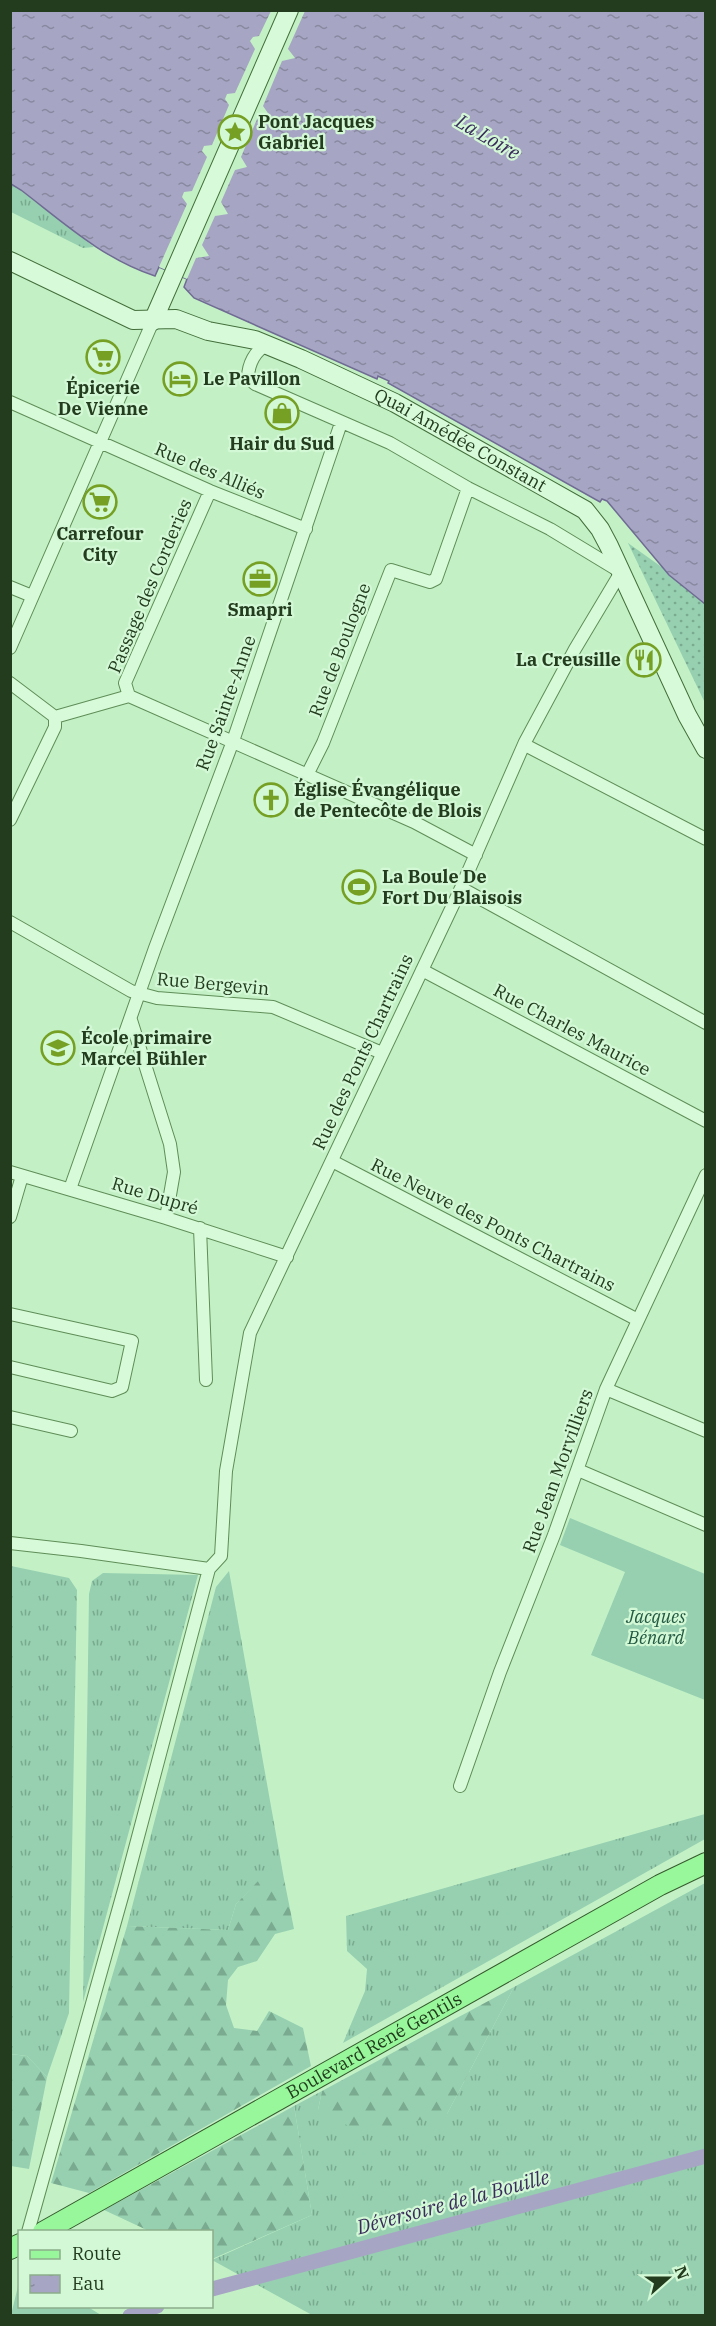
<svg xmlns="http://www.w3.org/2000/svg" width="716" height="2326" viewBox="0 0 716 2326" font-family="'IBM Plex Serif',serif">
  <defs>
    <pattern id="grass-tufts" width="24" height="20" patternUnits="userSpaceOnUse" patternTransform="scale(1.5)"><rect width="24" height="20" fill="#96d0b1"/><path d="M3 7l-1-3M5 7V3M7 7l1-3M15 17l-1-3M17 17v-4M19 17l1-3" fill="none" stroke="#7aaa8f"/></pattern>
    <pattern id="forest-firs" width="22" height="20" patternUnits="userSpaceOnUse" patternTransform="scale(1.5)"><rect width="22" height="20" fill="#96d0b1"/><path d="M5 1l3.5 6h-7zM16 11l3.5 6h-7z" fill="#7aaa8f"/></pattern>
    <pattern id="park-dots" width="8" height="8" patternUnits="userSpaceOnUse" patternTransform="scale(1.5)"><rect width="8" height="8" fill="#96d0b1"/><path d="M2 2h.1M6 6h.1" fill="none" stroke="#7aaa8f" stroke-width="1.8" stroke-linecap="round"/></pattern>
    <pattern id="water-ripples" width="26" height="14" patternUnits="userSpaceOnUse" patternTransform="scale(1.5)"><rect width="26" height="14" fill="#a7a5c4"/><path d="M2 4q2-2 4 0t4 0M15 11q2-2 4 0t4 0" fill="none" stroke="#88889f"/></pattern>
  </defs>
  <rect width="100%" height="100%" fill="#c3f1c5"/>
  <path fill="url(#grass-tufts)" d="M10 184 21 190 94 247 83 248 11 212Z
    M11 1566 69 1578 77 1590 69 2013 47 2077 27 2056 11 2054Z
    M229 1571 284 1879 260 1880 236 1904 228 1930 127 1926 216 1587Z
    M103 1573 198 1575 83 2002 89 1594 92 1581Z
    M705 1814V1839L343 2043 365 1991 367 1969 347 1951 346 1916Z
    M705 1883V2315H312L212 2260 312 2215 294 2106 322 2091 318 2110 447 2114 514 1987Z
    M19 2282 20 2306 88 2307 101 2315H11Z"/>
  <path fill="url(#forest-firs)" d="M260 1879H284L294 1929 275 1934 257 1961 238 1967 228 1980 226 2005 234 2028 257 2031 269 2011 303 2028 311 2066 89 2193 51 2183 127 1926 228 1930 236 1904Z
    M514 1987 447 2114 362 2133 318 2110 322 2091Z
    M10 2054 27 2056 47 2077 29 2169 11 2166Z
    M294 2106 312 2215 212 2259V2232L149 2231 104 2210Z"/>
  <path fill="url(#park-dots)" d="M628 543 705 598V703Z"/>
  <path fill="#96d0b1" d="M570 1518 705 1574V1700L591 1655 625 1572 560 1545Z"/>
  <path fill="url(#water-ripples)" stroke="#6f6b93" stroke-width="1.5" d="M10 11H705V604L669 575 607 501 602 499 600 502 388 383 389 381 378 376 377 379 194 298 184 287 187 279 159 267 155 276C103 259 64 223 21 190L11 184Z"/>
  <path fill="#c3f1c5" d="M271 11H305L288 49 295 58 282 61 263 106 270 116 257 119 241 157 247 167 235 170 221 202 228 214 215 216 202 245 209 256 196 258 187 279 159 267 187 204 182 197 184 192 192 191 207 157 202 151 204 146 212 145 229 105 225 99 227 94 235 93 255 49 250 41 253 37 259 36Z"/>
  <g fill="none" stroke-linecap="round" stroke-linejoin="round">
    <path stroke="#a7a5c4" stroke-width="15" d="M212 2289 706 2156
      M130 2316 157 2306"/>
    <defs>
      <path id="street" d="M10 402 210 491 306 529
        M10 587 32 596
        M10 648 153 321
        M10 683 55 717
        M129 696 125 683 210 491
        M55 717 129 696 414 822 476 855
        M525 745 706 839
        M307 775 323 743 391 570 430 582 436 579 468 488
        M10 820 55 727V717
        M461 888 706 1023
        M10 922 131 991 157 998 273 1007 382 1053
        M422 970 706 1121
        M131 1020 170 1144 174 1172 166 1218
        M332 1161 638 1320
        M10 1172 166 1218 287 1257
        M70 1189 155 948 233 741 341 423
        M10 1217 22 1176
        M200 1228 206 1380
        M10 1314 132 1341 122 1387 112 1391 10 1367
        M606 1389 706 1431
        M10 1417 71 1431
        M578 1470 706 1525
        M10 1543 81 1551 209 1569
        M209 1569 221 1556 226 1471 250 1333 461 888 525 742 575 649 621 572 550 529 468 488 390 443 255 384 248 378C248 365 255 349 268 345
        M460 1786 500 1672 554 1535 606 1389 706 1175
        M28 2232 125 1886 209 1569"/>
      <g id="secondary">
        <path id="s1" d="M10 261 133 320 176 319 208 331 255 340 301 359 395 403 585 510 600 529 609 546 687 715 706 749"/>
        <path d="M153 321 289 10"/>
      </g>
      <g id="primary">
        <path id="s2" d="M43 2232 660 1885 706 1863"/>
        <path d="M10 2249 20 2244"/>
      </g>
    </defs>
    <use href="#street" stroke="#5f8d58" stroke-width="14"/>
    <use href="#secondary" stroke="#436e3b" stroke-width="20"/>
    <use href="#primary" stroke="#355a2d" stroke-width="22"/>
    <use href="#street" stroke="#d7fbd8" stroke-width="12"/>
    <use href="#secondary" stroke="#d7fbd8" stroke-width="18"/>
    <use href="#primary" stroke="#98f79b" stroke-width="20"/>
  </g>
  <defs>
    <symbol id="sight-ring" viewBox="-11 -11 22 22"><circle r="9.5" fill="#d3f8d5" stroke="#76a024" stroke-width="1.5"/><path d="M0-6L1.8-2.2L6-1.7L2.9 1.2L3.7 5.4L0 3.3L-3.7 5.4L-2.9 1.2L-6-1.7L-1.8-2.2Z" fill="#76a024"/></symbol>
    <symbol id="supermarket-ring" viewBox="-11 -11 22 22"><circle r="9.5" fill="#d3f8d5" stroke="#76a024" stroke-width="1.5"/><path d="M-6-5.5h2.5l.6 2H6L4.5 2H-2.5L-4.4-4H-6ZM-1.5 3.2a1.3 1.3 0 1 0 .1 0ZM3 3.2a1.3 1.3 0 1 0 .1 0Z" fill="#76a024"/></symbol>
    <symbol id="hotel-ring" viewBox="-11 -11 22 22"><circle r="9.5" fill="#d3f8d5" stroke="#76a024" stroke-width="1.5"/><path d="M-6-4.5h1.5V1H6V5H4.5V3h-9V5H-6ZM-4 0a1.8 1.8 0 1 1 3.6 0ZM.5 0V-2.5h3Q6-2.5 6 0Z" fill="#76a024"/></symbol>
    <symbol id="shop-ring" viewBox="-11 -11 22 22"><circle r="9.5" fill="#d3f8d5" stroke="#76a024" stroke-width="1.5"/><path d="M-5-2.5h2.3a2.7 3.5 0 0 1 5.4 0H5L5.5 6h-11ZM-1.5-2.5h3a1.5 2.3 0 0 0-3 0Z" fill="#76a024"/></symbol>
    <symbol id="office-ring" viewBox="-11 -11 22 22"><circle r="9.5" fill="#d3f8d5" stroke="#76a024" stroke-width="1.5"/><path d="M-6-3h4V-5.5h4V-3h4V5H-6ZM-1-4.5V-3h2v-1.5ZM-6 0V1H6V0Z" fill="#76a024"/></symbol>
    <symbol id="restaurant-ring" viewBox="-11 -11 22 22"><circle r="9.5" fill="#d3f8d5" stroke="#76a024" stroke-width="1.5"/><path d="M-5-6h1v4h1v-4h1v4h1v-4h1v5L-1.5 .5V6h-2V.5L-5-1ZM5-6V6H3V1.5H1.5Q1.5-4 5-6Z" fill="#76a024"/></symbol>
    <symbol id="church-ring" viewBox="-11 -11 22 22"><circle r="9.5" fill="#d3f8d5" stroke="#76a024" stroke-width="1.5"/><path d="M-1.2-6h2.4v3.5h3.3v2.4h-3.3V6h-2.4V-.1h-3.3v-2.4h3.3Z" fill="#76a024"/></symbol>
    <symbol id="stadium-ring" viewBox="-11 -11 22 22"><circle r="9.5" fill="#d3f8d5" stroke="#76a024" stroke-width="1.5"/><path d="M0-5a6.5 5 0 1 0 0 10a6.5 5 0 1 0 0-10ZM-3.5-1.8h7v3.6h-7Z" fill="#76a024"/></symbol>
    <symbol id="school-ring" viewBox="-11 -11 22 22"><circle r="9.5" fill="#d3f8d5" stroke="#76a024" stroke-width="1.5"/><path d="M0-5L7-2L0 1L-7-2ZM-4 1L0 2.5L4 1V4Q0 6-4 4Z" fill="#76a024"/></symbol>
  </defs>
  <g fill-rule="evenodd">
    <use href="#sight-ring" x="216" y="113" width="38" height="38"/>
    <use href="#supermarket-ring" x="84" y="338" width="38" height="38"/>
    <use href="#hotel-ring" x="161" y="360" width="38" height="38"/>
    <use href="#shop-ring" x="263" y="394" width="38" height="38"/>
    <use href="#supermarket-ring" x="81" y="483" width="38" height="38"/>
    <use href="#office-ring" x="241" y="560" width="38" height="38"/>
    <use href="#restaurant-ring" x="625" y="641" width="38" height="38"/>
    <use href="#church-ring" x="252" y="781" width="38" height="38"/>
    <use href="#stadium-ring" x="340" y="868" width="38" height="38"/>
    <use href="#school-ring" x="39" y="1029" width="38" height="38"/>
  </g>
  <g text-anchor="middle" stroke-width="4.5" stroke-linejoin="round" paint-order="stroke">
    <g font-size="18" font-weight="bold" fill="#223c1d" stroke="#d3f8d5" text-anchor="start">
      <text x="258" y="128">Pont Jacques<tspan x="258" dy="21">Gabriel</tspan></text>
      <text x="203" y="385">Le Pavillon</text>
      <text x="103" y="394" text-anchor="middle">Épicerie<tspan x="103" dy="21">De Vienne</tspan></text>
      <text x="282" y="450" text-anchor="middle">Hair du Sud</text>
      <text x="100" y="540" text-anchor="middle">Carrefour<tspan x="100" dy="21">City</tspan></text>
      <text x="260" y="616" text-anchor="middle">Smapri</text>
      <text x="621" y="666" text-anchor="end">La Creusille</text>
      <text x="294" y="796">Église Évangélique<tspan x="294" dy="21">de Pentecôte de Blois</tspan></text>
      <text x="382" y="883">La Boule De<tspan x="382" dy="21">Fort Du Blaisois</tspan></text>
      <text x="81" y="1044">École primaire<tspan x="81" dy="21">Marcel Bühler</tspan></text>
    </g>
    <g font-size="18" fill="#223c1d" stroke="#d3f8d5">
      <text dy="6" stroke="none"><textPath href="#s1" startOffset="490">Quai Amédée Constant</textPath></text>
      <text transform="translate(210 471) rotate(23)" y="6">Rue des Alliés</text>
      <text transform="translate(150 586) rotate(-67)" y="6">Passage des Corderies</text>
      <text transform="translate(340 650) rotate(-69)" y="6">Rue de Boulogne</text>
      <text transform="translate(226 703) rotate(-70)" y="6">Rue Sainte-Anne</text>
      <text transform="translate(213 984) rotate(5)" y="6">Rue Bergevin</text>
      <text transform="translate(572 1030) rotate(28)" y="6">Rue Charles Maurice</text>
      <text transform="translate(363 1052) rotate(-65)" y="6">Rue des Ponts Chartrains</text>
      <text transform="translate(155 1196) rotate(17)" y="6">Rue Dupré</text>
      <text transform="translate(493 1225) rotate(27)" y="6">Rue Neuve des Ponts Chartrains</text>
      <text transform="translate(558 1471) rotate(-70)" y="6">Rue Jean Morvilliers</text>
      <text dy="6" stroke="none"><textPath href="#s2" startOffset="380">Boulevard René Gentils</textPath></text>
    </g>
    <g font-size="18" font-style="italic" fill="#225943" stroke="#d3f8d5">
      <text x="656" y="1623">Jacques<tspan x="656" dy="21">Bénard</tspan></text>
    </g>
    <g font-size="20" font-style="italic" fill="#392b5c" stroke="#d3f8d5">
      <text transform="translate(488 137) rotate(30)" y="7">La Loire</text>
      <text transform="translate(453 2202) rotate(-15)" y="7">Déversoire de la Bouille</text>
    </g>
  </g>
  <rect width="716" height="2326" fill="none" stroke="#223c1d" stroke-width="24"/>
  <rect x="18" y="2230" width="195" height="78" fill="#d3f8d5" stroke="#8cad8b" stroke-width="1.5"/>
  <rect x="30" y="2250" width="30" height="9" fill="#98f79b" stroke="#8cad8b" stroke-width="1.5"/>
  <text x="72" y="2260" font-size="18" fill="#223c1d">Route</text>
  <rect x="30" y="2275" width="30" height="18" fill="url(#water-ripples)" stroke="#8cad8b" stroke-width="1.5"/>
  <text x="72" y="2290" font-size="18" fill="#223c1d">Eau</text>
  <g transform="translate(668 2278) rotate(69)" stroke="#d3f8d5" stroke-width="4.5" paint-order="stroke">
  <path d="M0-4.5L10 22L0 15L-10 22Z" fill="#223c1d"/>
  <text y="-9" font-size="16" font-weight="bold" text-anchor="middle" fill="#223c1d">N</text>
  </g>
</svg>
